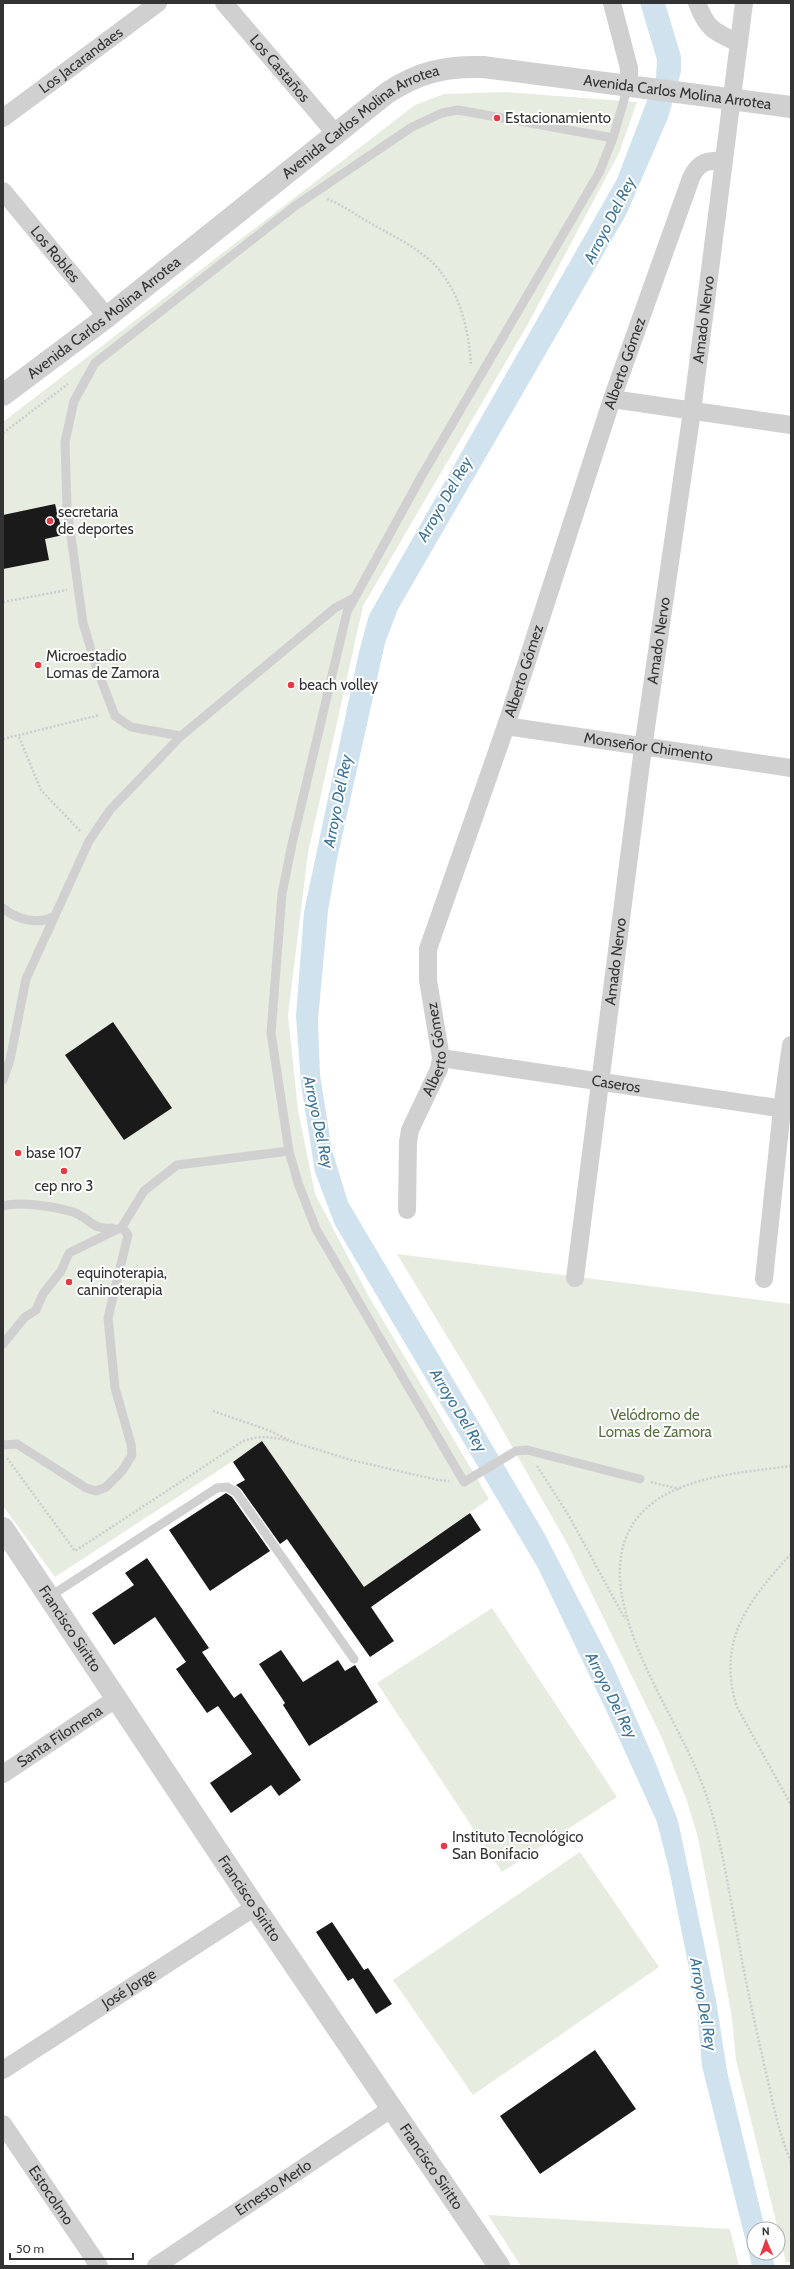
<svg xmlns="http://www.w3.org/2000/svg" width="794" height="2269" viewBox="0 0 794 2269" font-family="Cabin,sans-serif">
  <rect width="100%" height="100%" fill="#fff"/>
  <path fill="#e6ecdf" d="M506 92 637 102 619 153 528 324 363 606 308 853 288 1015 298 1110 315 1194 368 1295 489 1499 364 1587 262 1442 55 1577 3 1506V422L415 105 444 94Z
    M397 1254 791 1304V2262H786L736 2060 732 2018 719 1946 698 1838 687 1801 662 1738 568 1545 485 1399Z
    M492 1608 617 1797 502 1872 377 1683Z
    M580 1852 659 1967 473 2095 393 1980Z
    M488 2215 730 2229 739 2266H521Z"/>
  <path fill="#cfe2ee" d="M640 3H665L681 56V72L668 118 626 215 398 609 385 643 336 864 328 911 318 1020 320 1075 332 1150 348 1202 543 1531 613 1666 656 1764 678 1821 716 2000 727 2071 765 2229H754V2253H771L775 2266H752L702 2066 697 2008 669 1869 657 1822 606 1710 538 1568 335 1225 315 1172 301 1084 296 1016 304 912 359 652 369 615 617 179 656 77 657 60Z"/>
  <path fill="#1a1a1a" d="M55 504 63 535 45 539 49 560 3 569V515Z
    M113 1022 172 1108 124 1140 65 1055Z
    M262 1441 364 1587 470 1513 481 1530 371 1607 394 1641 370 1657 287 1539 280 1544 241 1489 236 1485 245 1480 233 1462Z
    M226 1493 232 1497 270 1551 210 1591 169 1530Z
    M147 1558 209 1648 202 1652 234 1698 241 1693 301 1780 279 1796 271 1785 231 1813 210 1783 252 1754 218 1706 207 1713 176 1669 186 1662 155 1617 114 1645 92 1613 134 1585 125 1573Z
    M281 1650 303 1682 338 1660 345 1671 355 1665 378 1702 309 1746 283 1705 285 1703 259 1664Z
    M332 1922 364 1970 368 1968 392 2004 376 2014 353 1978 348 1981 316 1932Z
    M595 2050 636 2109 540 2174 500 2116Z"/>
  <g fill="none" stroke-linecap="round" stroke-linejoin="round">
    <path stroke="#cdcdcd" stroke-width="2.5" stroke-dasharray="2 2" stroke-linecap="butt" d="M327 199C343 205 357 216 372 224 390 234 410 244 426 257 458 283 469 327 471 366
      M3 433 68 384
      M3 602 67 590
      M19 737 41 790 81 832
      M3 739 100 715
      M213 1411 268 1430 289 1440
      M293 1442 351 1460 438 1480 449 1481
      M7 1458 75 1551 243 1441C262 1434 276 1438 295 1442
      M537 1466 569 1516 625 1619
      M791 1466C738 1473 656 1477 629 1531 593 1602 673 1710 699 1776 719 1824 726 1876 736 1928 745 1979 756 2030 768 2081 774 2109 780 2136 791 2162
      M651 1482 679 1489
      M791 1554C748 1601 716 1641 737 1707L791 1805"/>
    <path stroke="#d0d0d0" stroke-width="9" d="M628 86 613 138 599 173 421 477 347 612 292 844 282 894 271 1033 289 1151 298 1183 316 1229 464 1482 516 1451 527 1450 640 1479
      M354 598 335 608 181 736 131 727 115 716 96 666 83 623 67 507 65 442 74 401 95 363 295 206 412 127 442 113 458 110 613 138
      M3 908C17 920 39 925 55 916
      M3 1080 10 1060 26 979 89 841 110 810 181 736
      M3 1206C21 1201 56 1207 73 1212 90 1218 91 1230 112 1228
      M3 1344 25 1317 36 1310 43 1294 61 1271 69 1253 122 1227 144 1191 177 1165 289 1151
      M3 1445 17 1444 86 1488 96 1491 106 1487 122 1471 132 1455 131 1444 115 1388 108 1318 128 1235 122 1227
      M49 1597 217 1488 227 1487 236 1492 354 1659"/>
    <g stroke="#d0d0d0" stroke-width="18">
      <path id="s1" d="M224 3 335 133"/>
      <path d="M612 3 629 68V84"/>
      <path d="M697 3C707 29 713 31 738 43"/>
      <path id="s2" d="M3 118 158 3"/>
      <path id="s3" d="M3 191 107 317"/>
      <path d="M612 399 791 425"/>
      <path id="s4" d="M506 726 791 768"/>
      <path id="s5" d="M441 1058 791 1110"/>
      <path id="s6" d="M407 1210 408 1142 410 1130 439 1069 441 1058 428 980V949L506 726 612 399 691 178C698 162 707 160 724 161"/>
      <path id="s7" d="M575 1278 643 748 692 411 744 3"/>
      <path d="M764 1279 782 1109 791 1045"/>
      <path id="s8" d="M3 1774 117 1698"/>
      <path id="s9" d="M3 2070 255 1907"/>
      <path id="s10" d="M3 2124 99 2266"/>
      <path id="s11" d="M156 2266 391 2109"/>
    </g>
    <g stroke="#d0d0d0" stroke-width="22">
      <path id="s12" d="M3 395 107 317 387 93C419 72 445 66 483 67L791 107"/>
      <path id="s13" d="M3 1528 255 1907 499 2266"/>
    </g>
  </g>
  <g fill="#e63946" stroke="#fff" stroke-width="1.5">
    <circle cx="497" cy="118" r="4"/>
    <circle cx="50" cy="521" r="4"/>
    <circle cx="38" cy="665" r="4"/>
    <circle cx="291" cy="685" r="4"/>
    <circle cx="18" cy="1153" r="4"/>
    <circle cx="64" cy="1171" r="4"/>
    <circle cx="69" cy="1282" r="4"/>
    <circle cx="444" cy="1846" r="4"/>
  </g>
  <g text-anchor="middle" stroke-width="4" stroke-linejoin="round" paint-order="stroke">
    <g font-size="15" fill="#333" stroke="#fff">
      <text dy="5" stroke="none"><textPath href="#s2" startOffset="97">Los Jacarandaes</textPath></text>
      <text dy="5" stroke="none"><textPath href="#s1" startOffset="86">Los Castaños</textPath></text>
      <text dy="5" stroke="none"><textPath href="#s12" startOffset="786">Avenida Carlos Molina Arrotea</textPath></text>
      <text dy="5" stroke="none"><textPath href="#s12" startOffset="451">Avenida Carlos Molina Arrotea</textPath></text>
      <text dy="5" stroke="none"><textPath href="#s3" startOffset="82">Los Robles</textPath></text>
      <text dy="5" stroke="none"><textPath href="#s12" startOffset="127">Avenida Carlos Molina Arrotea</textPath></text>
      <text dy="5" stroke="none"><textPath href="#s7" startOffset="967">Amado Nervo</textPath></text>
      <text dy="5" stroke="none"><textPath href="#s6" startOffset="887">Alberto Gómez</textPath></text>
      <text dy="5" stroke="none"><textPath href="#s7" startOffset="643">Amado Nervo</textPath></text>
      <text dy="5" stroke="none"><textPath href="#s6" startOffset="563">Alberto Gómez</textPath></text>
      <text dy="5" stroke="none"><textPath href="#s4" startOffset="144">Monseñor Chimento</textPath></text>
      <text dy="5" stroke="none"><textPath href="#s7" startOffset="319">Amado Nervo</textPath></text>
      <text dy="5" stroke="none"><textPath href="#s6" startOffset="167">Alberto Gómez</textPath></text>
      <text dy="5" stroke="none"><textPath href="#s5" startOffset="177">Caseros</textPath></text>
      <text dy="5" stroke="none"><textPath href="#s13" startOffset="121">Francisco Siritto</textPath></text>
      <text dy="5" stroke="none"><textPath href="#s8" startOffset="68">Santa Filomena</textPath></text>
      <text dy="5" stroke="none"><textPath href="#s13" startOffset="445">Francisco Siritto</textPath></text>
      <text dy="5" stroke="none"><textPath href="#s9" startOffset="150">José Jorge</textPath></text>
      <text dy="5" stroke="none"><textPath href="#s13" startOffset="769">Francisco Siritto</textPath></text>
      <text dy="5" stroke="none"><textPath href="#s11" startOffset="141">Ernesto Merlo</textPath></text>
      <text dy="5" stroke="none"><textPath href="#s10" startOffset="86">Estocolmo</textPath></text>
    </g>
    <g font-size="15" fill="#333" stroke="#fff" text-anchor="start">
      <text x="505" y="123">Estacionamiento</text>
      <text x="58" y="517">secretaria<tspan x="58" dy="17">de deportes</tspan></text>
      <text x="46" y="661">Microestadio<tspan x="46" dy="17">Lomas de Zamora</tspan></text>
      <text x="299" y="690">beach volley</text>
      <text x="26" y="1158">base 107</text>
      <text x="64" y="1191" text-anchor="middle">cep nro 3</text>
      <text x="77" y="1278">equinoterapia,<tspan x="77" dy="17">caninoterapia</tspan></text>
      <text x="452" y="1842">Instituto Tecnológico<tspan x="452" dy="17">San Bonifacio</tspan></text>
    </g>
    <g font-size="15" fill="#56703f" stroke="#fff">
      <text x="655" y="1420">Velódromo de<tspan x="655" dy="17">Lomas de Zamora</tspan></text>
    </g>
    <g font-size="16" font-style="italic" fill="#3f7597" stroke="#fff">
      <text transform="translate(609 220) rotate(-63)" y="6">Arroyo Del Rey</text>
      <text transform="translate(444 499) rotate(-60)" y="6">Arroyo Del Rey</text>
      <text transform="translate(337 801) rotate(-79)" y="6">Arroyo Del Rey</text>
      <text transform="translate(319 1122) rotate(78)" y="6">Arroyo Del Rey</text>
      <text transform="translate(459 1410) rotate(59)" y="6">Arroyo Del Rey</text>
      <text transform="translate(612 1695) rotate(63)" y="6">Arroyo Del Rey</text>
      <text transform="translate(704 2004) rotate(80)" y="6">Arroyo Del Rey</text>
    </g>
  </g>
  <rect width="794" height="2269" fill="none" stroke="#333333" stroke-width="8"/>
  <g transform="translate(766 2241) rotate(358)"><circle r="19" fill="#ffffff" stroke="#adadad"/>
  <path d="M0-3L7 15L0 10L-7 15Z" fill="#e63946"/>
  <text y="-6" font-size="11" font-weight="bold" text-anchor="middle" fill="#333333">N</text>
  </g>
  <path d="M10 2253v6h123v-6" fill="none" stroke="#333333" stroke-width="2"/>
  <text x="16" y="2253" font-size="12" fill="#333333" stroke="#ffffff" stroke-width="3" paint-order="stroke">50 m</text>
</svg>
